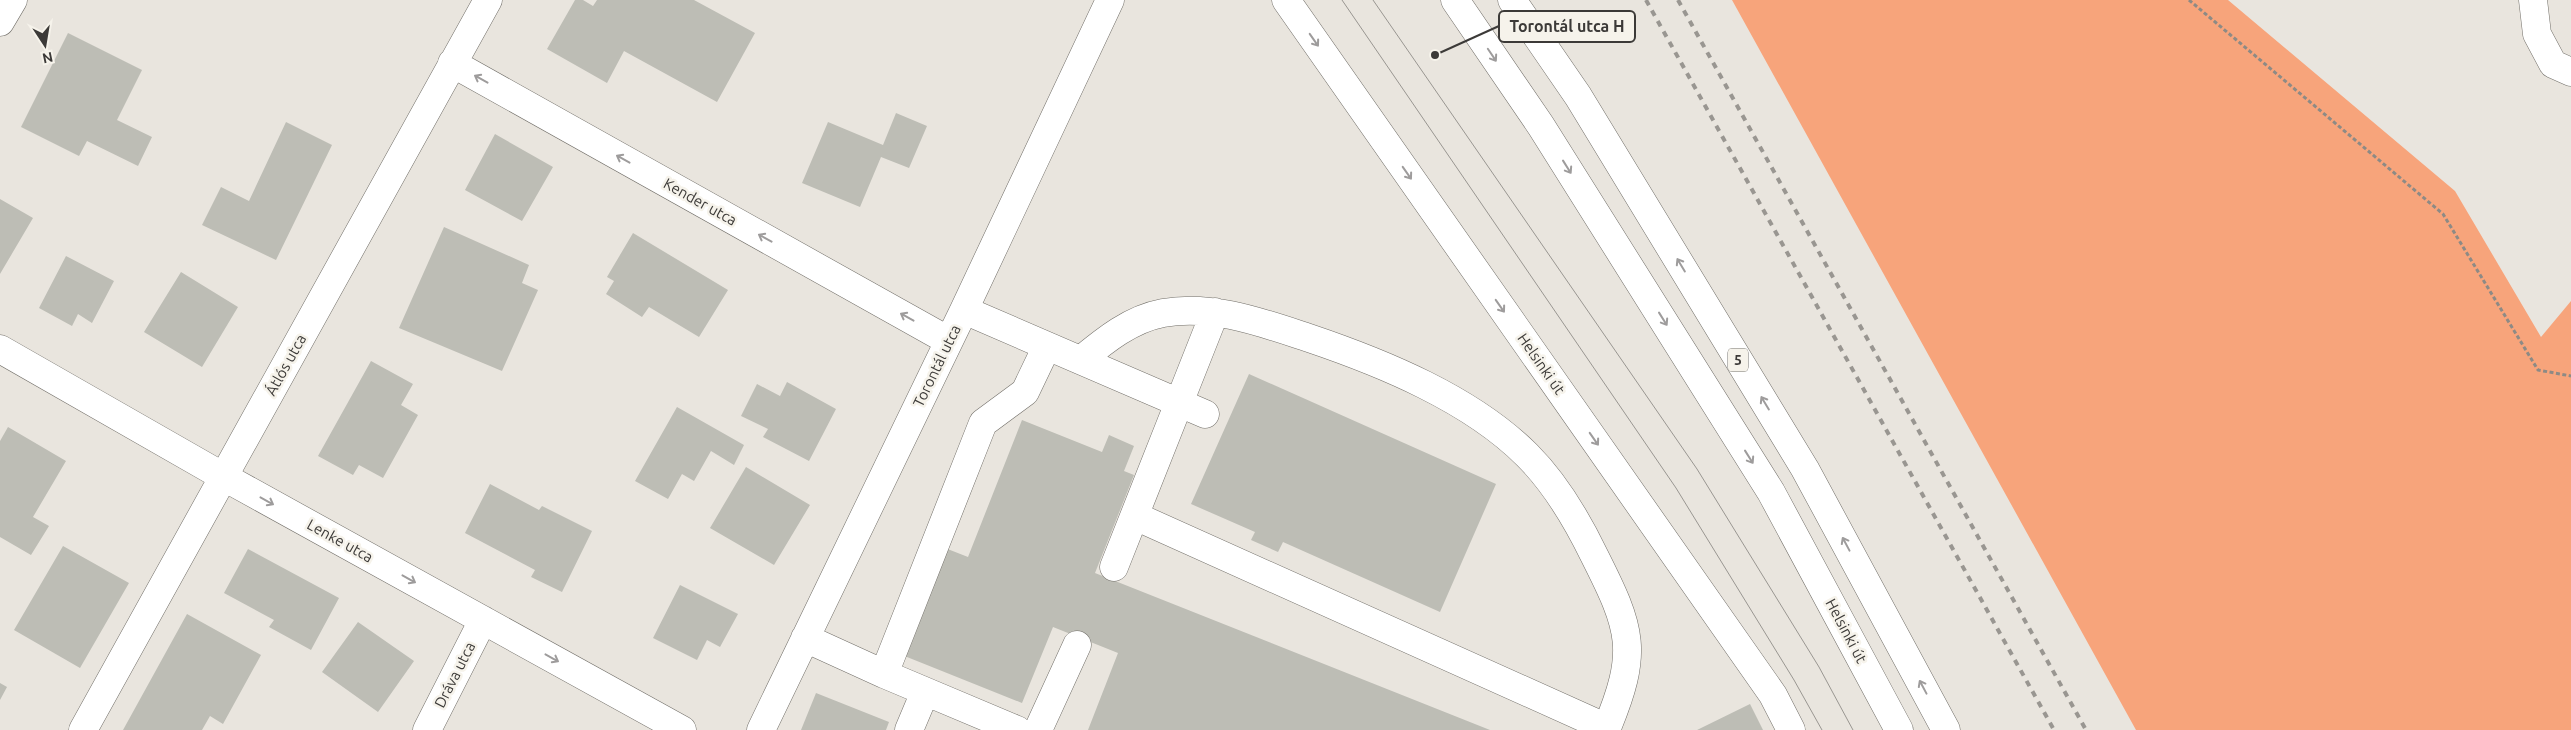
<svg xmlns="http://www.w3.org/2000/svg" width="2571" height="730" viewBox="0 0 2571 730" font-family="Ubuntu,sans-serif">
  <rect width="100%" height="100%" fill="#e9e5de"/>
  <path fill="#f7a47b" d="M1732 0H2228L2455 191 2541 337 2571 301V730H2136Z"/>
  <path fill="#bdbdb5" d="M575 0H583L593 6 597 0H694L755 33 717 102 624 51 607 83 547 49Z
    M68 33 142 70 117 120 152 137 138 166 87 141 79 156 21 127Z
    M896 113 927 126 909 168 881 157 860 207 802 183 828 122 883 145Z
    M286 122 332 145 276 260 202 225 221 187 249 201Z
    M495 134 553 167 522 221 465 190Z
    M0 199 33 218 0 274Z
    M444 227 529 265 522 283 538 290 502 371 399 328Z
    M633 233 728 290 699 337 649 307 642 317 606 294 614 281 607 277Z
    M66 256 114 281 92 323 78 314 72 326 39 308Z
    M181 272 238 307 202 367 144 332Z
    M371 361 413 384 401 405 418 415 383 478 359 465 353 475 318 456Z
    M1249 374 1496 484 1440 612 1283 542 1278 552 1251 540 1255 532 1191 504Z
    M787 382 836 409 809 461 763 437 768 429 741 416 757 384 780 396Z
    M677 407 744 445 734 465 711 451 694 481 682 474 668 499 635 481Z
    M1022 420 1102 452 1109 435 1134 446 1124 471 1134 475 1095 573 1490 730H1088L1118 653 1053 627 1022 703 902 655 945 548 968 557Z
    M8 427 66 461 33 517 49 526 31 555 0 537V441Z
    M746 467 810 505 774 565 710 528Z
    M490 484 539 510 542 506 592 531 562 592 531 577 535 570 465 533Z
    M63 546 129 583 80 668 14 630Z
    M248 549 339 598 311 650 269 627 274 620 224 593Z
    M680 585 738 614 720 647 707 640 697 660 653 638Z
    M187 614 261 655 223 724 210 716 202 730H123Z
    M358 622 414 661 378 712 322 672Z
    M0 683 7 687 0 700Z
    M816 693 889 722 886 730H801Z
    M1750 704 1763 730H1697Z"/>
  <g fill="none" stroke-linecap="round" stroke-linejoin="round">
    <defs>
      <path id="minor" d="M1286 0 1773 695 1791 730
        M2533 0 2537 34 2553 64 2571 72
        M0 22 13 0
        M452 63 949 341
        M964 310 1205 414
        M0 349 224 477 682 730
        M1081 360C1105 340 1131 319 1163 313 1213 304 1263 323 1309 338 1383 363 1471 399 1527 455 1555 483 1577 520 1594 555 1632 630 1639 651 1606 730
        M1135 516 1607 728
        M1114 567 1215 312
        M805 638 884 674 1017 730
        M884 674 983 423 1025 392 1047 346
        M83 730 488 0
        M427 730 483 620
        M761 730 964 310 1110 0
        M909 730 925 692
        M1038 730 1077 645"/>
      <path id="major" d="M1455 0 1541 126 1771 492 1899 730
        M1512 0 1578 96 1805 469 1946 730"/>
    </defs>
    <use href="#minor" stroke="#726f69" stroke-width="29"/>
    <use href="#major" stroke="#726f69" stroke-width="29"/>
    <path stroke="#8d8a85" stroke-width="3" stroke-dasharray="4 2.5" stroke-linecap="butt" d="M2189 0 2443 214 2538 370 2571 376"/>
    <use href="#minor" stroke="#fff" stroke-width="28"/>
    <use href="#major" stroke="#fff" stroke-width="28"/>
    <path stroke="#999691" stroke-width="1" d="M1342 0 1676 488 1794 680 1822 730
      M1373 0 1697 469 1819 667 1853 730"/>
    <path stroke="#999691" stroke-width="4" stroke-dasharray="6 6" stroke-linecap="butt" d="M1646 0 2054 730
      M1678 0 2086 730"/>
  </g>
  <defs><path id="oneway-shaft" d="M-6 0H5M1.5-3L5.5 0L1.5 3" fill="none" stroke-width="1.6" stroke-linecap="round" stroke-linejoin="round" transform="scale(1.25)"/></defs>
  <g stroke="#9e9c9c">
    <use href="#oneway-shaft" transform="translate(1314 40) rotate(55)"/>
    <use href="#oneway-shaft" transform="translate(1492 55) rotate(56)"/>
    <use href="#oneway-shaft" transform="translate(481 79) rotate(-151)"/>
    <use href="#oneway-shaft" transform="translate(623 159) rotate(-151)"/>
    <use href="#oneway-shaft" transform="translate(1567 167) rotate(58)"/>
    <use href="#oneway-shaft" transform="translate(1407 173) rotate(55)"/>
    <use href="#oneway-shaft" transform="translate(765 238) rotate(-151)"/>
    <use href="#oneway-shaft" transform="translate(1681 265) rotate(-121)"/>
    <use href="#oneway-shaft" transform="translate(1500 306) rotate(55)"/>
    <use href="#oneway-shaft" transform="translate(907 317) rotate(-151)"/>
    <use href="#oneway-shaft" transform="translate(1663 319) rotate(58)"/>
    <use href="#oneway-shaft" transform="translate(1765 403) rotate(-121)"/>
    <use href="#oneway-shaft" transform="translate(1594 439) rotate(55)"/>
    <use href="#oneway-shaft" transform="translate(1749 457) rotate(58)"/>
    <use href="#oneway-shaft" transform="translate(267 501) rotate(29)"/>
    <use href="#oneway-shaft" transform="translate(1846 544) rotate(-118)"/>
    <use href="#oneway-shaft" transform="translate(409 579) rotate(29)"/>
    <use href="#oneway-shaft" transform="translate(552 658) rotate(29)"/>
    <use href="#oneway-shaft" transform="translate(1923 687) rotate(-118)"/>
  </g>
  <g text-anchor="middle" stroke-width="5" stroke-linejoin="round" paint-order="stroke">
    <rect fill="#f6f3eb" stroke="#74726e" stroke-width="1" x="1728" y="348.5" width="20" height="23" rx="4"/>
    <g font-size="14" font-weight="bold" fill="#3c3a38">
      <text x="1738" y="365">5</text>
    </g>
    <g font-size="15" fill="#3c3a38" stroke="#f6f3eb">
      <text transform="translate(700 202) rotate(29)" y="5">Kender utca</text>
      <text transform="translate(1541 364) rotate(55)" y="5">Helsinki út</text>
      <text transform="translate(286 365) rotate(-61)" y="5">Átlós utca</text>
      <text transform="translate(937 366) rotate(-64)" y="5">Torontál utca</text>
      <text transform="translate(340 541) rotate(29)" y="5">Lenke utca</text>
      <text transform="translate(1846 631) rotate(62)" y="5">Helsinki út</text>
      <text transform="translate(455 675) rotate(-63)" y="5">Dráva utca</text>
    </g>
  </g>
  <path fill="none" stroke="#3c3a38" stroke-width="2" d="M1435 55L1499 26"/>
  <circle fill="#3c3a38" stroke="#f6f3eb" stroke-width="2" cx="1435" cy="55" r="5"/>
  <rect fill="#f6f3eb" stroke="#3c3a38" stroke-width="2" x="1499" y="11" width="136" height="31" rx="5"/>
  <g font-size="16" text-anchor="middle" font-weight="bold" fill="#3c3a38">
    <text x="1567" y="32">Torontál utca H</text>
  </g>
  <g transform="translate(45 45) rotate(168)" stroke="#f6f3eb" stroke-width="4" paint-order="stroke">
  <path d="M0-4L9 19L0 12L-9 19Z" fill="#3c3a38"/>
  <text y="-8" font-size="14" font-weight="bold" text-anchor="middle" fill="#3c3a38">N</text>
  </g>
</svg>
